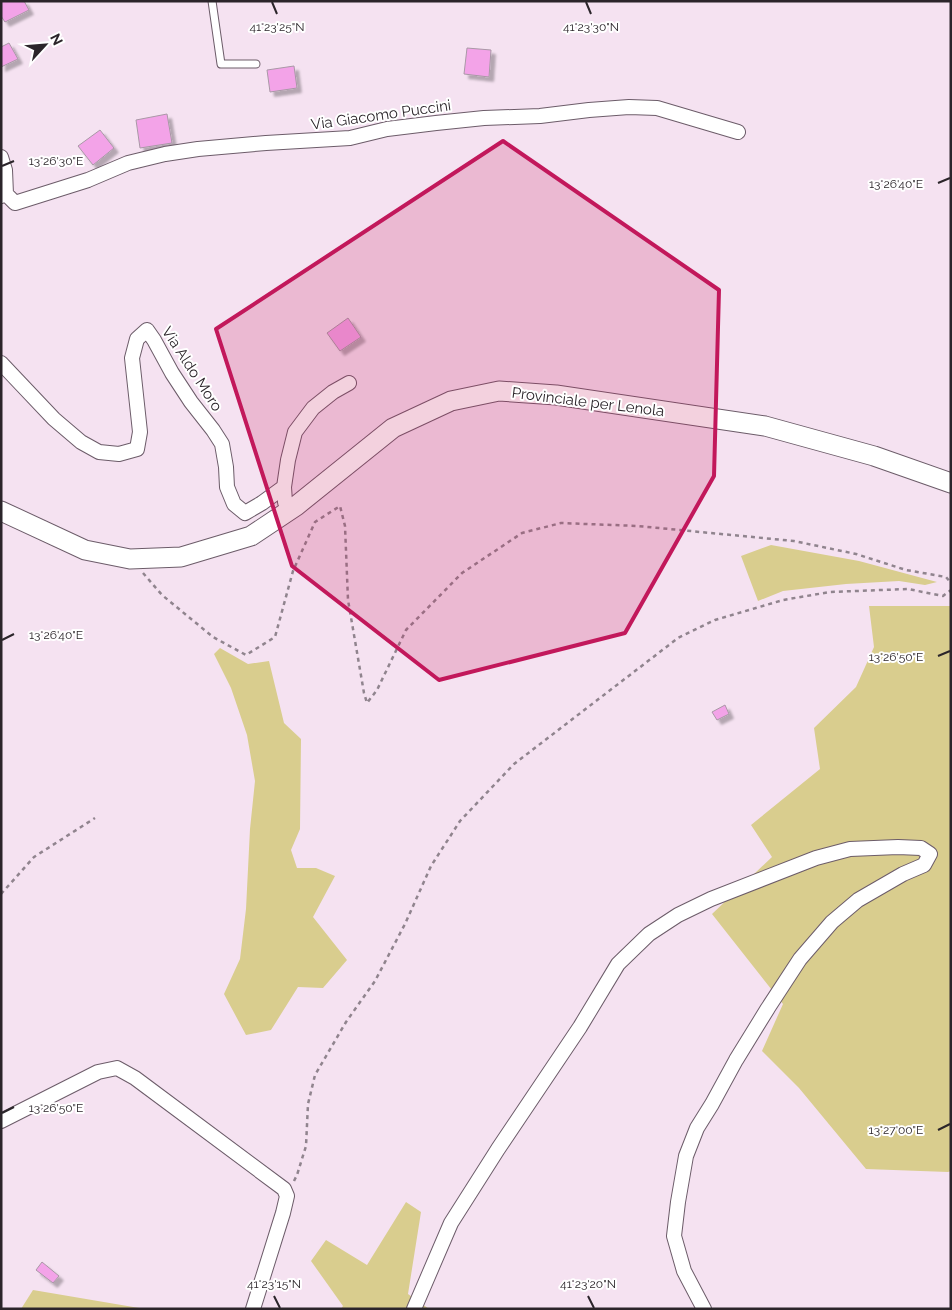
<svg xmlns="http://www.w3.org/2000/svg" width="952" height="1310" viewBox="0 0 952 1310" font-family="Raleway,sans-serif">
  <defs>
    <filter id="shadow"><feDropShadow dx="4.5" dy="4.5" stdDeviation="1" flood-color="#0004"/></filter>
  </defs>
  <rect width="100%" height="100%" fill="#f5e2f1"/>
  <path fill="#d9cd8e" d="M771 545 859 561 937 582 925 585 899 581 846 584 783 591 758 601 741 556Z
    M869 606H951V1171L948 1172 866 1169 799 1088 762 1051 783 1004 712 914 772 857 751 825 820 769 814 728 856 687 874 647Z
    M220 648 248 664 269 661 284 723 301 739 300 829 291 850 297 868H316L335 876 313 917 347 960 323 988 298 987 271 1030 246 1035 224 994 240 959 246 909 250 829 255 781 247 735 231 688 214 654Z
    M406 1202 421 1212 408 1294 429 1309H341L343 1306 311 1261 326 1240 367 1265Z
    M33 1290 145 1309H21Z"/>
  <path fill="#f3a3e8" stroke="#a998a6" filter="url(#shadow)" d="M1 1H24L29 10 5 22 1 16Z
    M9 43 18 59 1 67V47Z
    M467 48 491 50 489 77 464 74Z
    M294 66 297 88 270 92 267 70Z
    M167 114 172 143 140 148 136 120Z
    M100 130 114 148 93 165 78 146Z
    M348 318 361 337 340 351 327 333Z
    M725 705 729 714 717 720 712 712Z
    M42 1262 59 1276 53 1283 36 1270Z"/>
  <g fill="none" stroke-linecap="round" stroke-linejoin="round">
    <defs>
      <path id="lane" d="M212 1 221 64H256"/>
      <path id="street" d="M1 157 5 170 6 194 1 196
        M6 194 15 203 88 180 128 163 165 154 198 149 266 143 350 138 387 129 436 123 484 118 540 116 589 110 629 107 657 108 738 132
        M1 363 54 419 81 442 99 452 119 454 137 449 140 432 132 358 137 339 147 330 154 340 172 373 191 402 213 430 222 444 226 467 227 487 234 504 245 513 262 503 284 487
        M296 506 285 502 284 487 288 460 295 432 313 408 333 392 349 383
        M1 1121 98 1072 117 1068 135 1078 284 1189 287 1196 283 1213 253 1309
        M414 1309 451 1223 498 1149 580 1027 618 964 649 934 678 915 711 899 816 858 850 849 898 847 921 848 930 854 924 865 903 874 858 900 832 922 800 959 768 1008 736 1060 712 1104 697 1128 686 1156 678 1202 674 1236 684 1271 704 1309"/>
      <path id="secondary" d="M1 511 85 550 130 559 181 557 251 536 296 506 393 428 451 401 499 391 556 395 765 426 874 456 951 483"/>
    </defs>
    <use href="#lane" stroke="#6c5c69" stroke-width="9"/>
    <use href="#street" stroke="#6c5c69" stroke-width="16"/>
    <use href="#secondary" stroke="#6c5c69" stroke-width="21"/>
    <path stroke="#90848e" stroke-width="2.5" stroke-dasharray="4 4" stroke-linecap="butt" d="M143 573 162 595 213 637 246 655 275 637 293 571 315 522 340 506 345 526 348 600 364 693 367 703 377 690 406 630 462 573 522 533 561 523 638 526 794 541 856 554 906 570 946 577 951 583
      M1 894 34 857 95 818
      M294 1181 297 1175 306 1146 308 1104 315 1075 346 1022 375 981 405 924 431 866 460 821 514 764 678 638 715 620 783 600 830 592 908 589 943 596 951 590"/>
    <use href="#lane" stroke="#fff" stroke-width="7"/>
    <use href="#street" stroke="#fff" stroke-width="14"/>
    <use href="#secondary" stroke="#fff" stroke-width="19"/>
  </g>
  <path fill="#c2185b" fill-opacity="0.2" stroke="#c2185b" stroke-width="4" stroke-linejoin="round" d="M503 141 719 290 714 476 625 633 439 680 292 566 216 329Z"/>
  <path fill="none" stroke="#2b252a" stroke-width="2" d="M272 2 277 14M586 2 591 14M2 166 14 161M938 183 950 178M2 640 14 634M938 656 950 651M2 1113 14 1107M938 1130 950 1124M274 1296 280 1308M588 1296 594 1308"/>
  <g text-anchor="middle" stroke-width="4" stroke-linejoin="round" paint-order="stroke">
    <g font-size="15" fill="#2b252a" stroke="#fff">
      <text transform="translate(381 115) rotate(-8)" y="5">Via Giacomo Puccini</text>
      <text transform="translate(192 369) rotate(57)" y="5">Via Aldo Moro</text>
      <text transform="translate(588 402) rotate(7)" y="5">Provinciale per Lenola</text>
    </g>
  </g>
  <g font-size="12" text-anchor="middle" fill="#2b252a" stroke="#fff" stroke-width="4" stroke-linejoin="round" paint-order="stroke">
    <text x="277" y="31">41°23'25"N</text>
    <text x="591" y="31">41°23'30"N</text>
    <text x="56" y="165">13°26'30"E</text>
    <text x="896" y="188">13°26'40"E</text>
    <text x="56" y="639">13°26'40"E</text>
    <text x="896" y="661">13°26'50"E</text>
    <text x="56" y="1112">13°26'50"E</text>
    <text x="896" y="1134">13°27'00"E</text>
    <text x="274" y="1288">41°23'15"N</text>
    <text x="588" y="1288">41°23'20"N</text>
  </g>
  <rect width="952" height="1310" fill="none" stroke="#2b252a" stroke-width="5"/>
  <g transform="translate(45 45) rotate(64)" stroke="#ffffff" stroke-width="4" paint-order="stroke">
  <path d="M0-4L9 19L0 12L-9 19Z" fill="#2b252a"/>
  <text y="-8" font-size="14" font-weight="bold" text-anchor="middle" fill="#2b252a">N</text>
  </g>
</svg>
